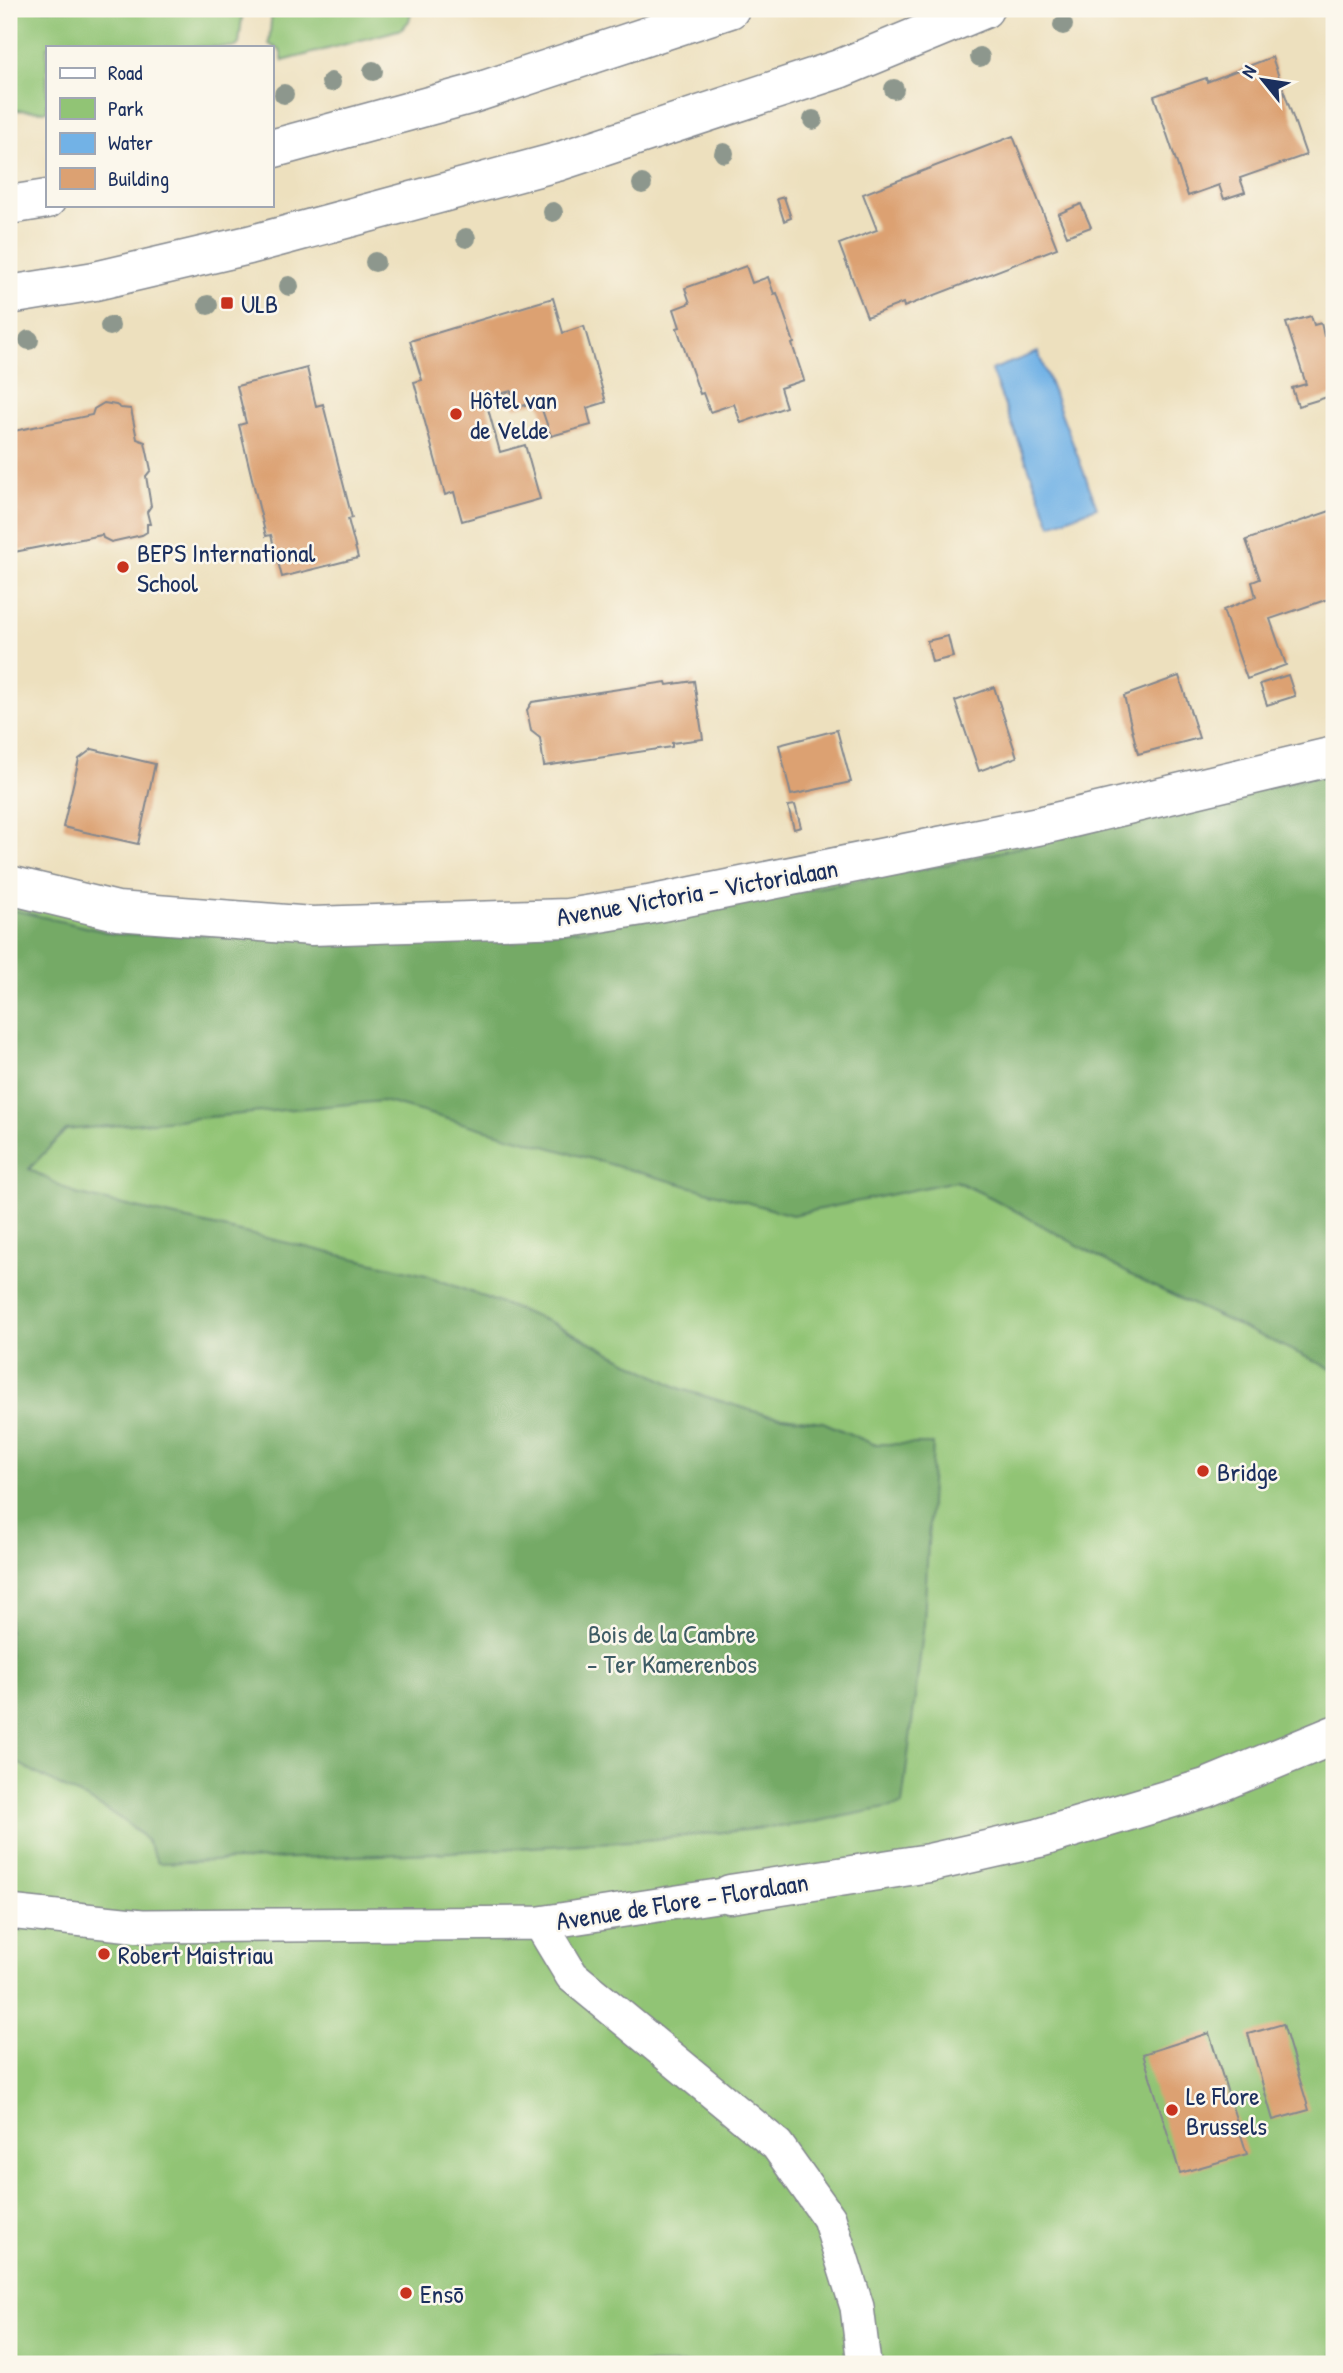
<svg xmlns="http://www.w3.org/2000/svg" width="1343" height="2373" font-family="'Patrick Hand',sans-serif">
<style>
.green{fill:#91c475;stroke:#567a6a;stroke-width:2}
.forest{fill:#74aa66;stroke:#486c62;stroke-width:2}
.water{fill:#72b2e6;stroke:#4670a2;stroke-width:2}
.building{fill:#dca172}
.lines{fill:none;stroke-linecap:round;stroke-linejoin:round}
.pedestrian-casing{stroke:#84888e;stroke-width:36}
.minor-casing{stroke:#84888e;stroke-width:41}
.primary-casing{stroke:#84888e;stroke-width:41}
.pedestrian{stroke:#fff;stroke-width:33}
.minor{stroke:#fff;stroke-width:38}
.primary{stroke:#fff;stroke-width:38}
.tree{fill:#8d978d}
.poi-dot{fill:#c8321e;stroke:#fbf7ec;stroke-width:2.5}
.labels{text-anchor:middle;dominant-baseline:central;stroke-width:5;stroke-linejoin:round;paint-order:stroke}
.poi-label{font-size:26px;fill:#1b2f5e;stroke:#fbf7ec;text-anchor:start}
.street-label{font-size:26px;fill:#1b2f5e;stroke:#fbf7ec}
.park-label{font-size:26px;fill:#3e5c65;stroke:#fbf7ec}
</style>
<rect width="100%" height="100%" fill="#fbf7ec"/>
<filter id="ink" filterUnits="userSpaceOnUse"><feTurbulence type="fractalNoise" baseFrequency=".0143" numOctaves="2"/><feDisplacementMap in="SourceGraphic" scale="14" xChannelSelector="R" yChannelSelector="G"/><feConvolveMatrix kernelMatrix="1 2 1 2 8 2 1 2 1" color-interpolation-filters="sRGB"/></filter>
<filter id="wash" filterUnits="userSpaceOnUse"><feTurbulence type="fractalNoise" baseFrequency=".00686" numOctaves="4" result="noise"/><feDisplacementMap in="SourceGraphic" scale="28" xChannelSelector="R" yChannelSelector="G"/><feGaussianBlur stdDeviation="1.57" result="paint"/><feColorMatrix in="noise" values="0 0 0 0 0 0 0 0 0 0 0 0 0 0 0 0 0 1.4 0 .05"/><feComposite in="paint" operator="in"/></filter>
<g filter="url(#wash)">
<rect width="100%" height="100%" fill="#ede0be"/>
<path class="green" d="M 9,9 L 243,9 L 239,44 L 236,47 L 47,47 L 47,111 L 9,110 Z
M 272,9 L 412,9 L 409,21 L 402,29 L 283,61 L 280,50 L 269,44 Z
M 1334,758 L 1334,2364 L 9,2364 L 9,901 L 582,923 Z"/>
<path class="forest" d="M 1334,772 L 1334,1370 L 1144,1282 L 994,1199 L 956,1181 L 792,1215 L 383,1101 L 66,1130 L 29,1169 L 76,1194 L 426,1275 L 555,1324 L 681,1389 L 767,1415 L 823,1422 L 873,1444 L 933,1444 L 924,1624 L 902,1805 L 804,1824 L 646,1840 L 436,1853 L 158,1863 C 153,1854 149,1841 141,1835 C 103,1800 51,1786 9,1757 L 9,909 L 115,934 L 326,936 L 580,930 L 940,866 Z"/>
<path class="water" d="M 1038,352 L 1097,507 L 1051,525 L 991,370 Z"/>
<g id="blocks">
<path class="building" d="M 1272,57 L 1306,155 L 1240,178 L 1245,192 L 1224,199 L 1219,185 L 1188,196 L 1154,96 L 1206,78 L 1207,82 Z
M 1013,136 L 1057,248 L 904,307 L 903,303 L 867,317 L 839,244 L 877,230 L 863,194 Z
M 784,197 L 791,218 L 784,221 L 777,199 Z
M 1081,204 L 1091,227 L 1067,236 L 1058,214 Z
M 746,266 L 752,283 L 768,277 L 774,294 L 777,293 L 794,343 L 792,344 L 804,380 L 780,388 L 786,407 L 741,423 L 734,404 L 710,412 L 703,393 L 700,394 L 677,328 L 680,327 L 674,309 L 690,303 L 685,288 Z
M 553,298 L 563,333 L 584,326 L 606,402 L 587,408 L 591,425 L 551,436 L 539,401 L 515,408 L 511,391 L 485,398 L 500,452 L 525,445 L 540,499 L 462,521 L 454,492 L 445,495 L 414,382 L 422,380 L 410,341 Z
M 1311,316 L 1314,325 L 1321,323 L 1324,336 L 1332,333 L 1334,340 L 1334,395 L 1298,406 L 1292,388 L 1306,384 L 1286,323 Z
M 307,368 L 316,406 L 323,404 L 352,518 L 348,519 L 358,558 L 282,577 L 271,535 L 266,536 L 239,425 L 246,423 L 237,386 Z
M 104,403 L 116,405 L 121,408 L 131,409 L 137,439 L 145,442 L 151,470 L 146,476 L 151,506 L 147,512 L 150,524 L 147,524 L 147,532 L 142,535 L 111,542 L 103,538 L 102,535 L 9,553 L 9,432 L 92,415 L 94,409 Z
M 1330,511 L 1334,520 L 1334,597 L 1270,619 L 1286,665 L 1247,679 L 1223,610 L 1256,597 L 1252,582 L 1260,579 L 1246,540 Z
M 948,636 L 953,657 L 932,662 L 927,641 Z
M 1288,675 L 1295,696 L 1267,705 L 1260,684 Z
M 1179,676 L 1199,738 L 1138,754 L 1124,696 Z
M 694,681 L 703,739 L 672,743 L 672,747 L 544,766 L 540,738 L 531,731 L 527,710 L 532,702 L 666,682 L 667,685 Z
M 994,687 L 1017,757 L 979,771 L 955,701 Z
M 837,730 L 851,782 L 791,795 L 779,745 Z
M 92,749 L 155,764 L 138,844 L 63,827 L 79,759 Z
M 795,805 L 801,827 L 794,829 L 788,806 Z
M 1283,2024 L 1309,2110 L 1273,2120 L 1248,2034 Z
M 1209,2033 L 1247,2154 L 1180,2173 L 1143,2054 Z"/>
</g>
</g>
<g filter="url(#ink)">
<use href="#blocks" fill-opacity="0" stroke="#84888e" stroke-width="2"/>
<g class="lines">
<defs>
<path id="pedestrian" d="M 9,1912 L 142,1926 L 540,1923 L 730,1894
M 540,1923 L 572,1976 L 777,2145 L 829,2218 L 857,2307 L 864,2364"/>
<path id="minor" d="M 9,885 L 117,911 L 312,926 L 568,918 L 648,905 L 1043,825 L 1334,756
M 730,1894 L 929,1863 L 1039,1838 L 1206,1788 L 1334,1735"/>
<path id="primary" d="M 271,149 L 469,95 L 730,9
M 9,205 L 47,199
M 9,295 L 95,281 L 249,245 L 557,162 L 839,69 L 984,9"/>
</defs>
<use href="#pedestrian" class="pedestrian-casing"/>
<use href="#minor" class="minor-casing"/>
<use href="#primary" class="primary-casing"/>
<use href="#pedestrian" class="pedestrian"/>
<use href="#minor" class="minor"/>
<use href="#primary" class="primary"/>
</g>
<g class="tree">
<circle cx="1063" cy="25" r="10"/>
<circle cx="980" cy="57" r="10"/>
<circle cx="373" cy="71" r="10"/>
<circle cx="331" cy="82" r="10"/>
<circle cx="894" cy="89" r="10"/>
<circle cx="284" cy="94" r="10"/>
<circle cx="813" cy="120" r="10"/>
<circle cx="724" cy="153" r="10"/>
<circle cx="642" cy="184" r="10"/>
<circle cx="553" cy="212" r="10"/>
<circle cx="466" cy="238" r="10"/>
<circle cx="375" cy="262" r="10"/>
<circle cx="289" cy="286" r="10"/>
<circle cx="208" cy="305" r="10"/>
<circle cx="110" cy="326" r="10"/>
<circle cx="29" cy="340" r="10"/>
</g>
</g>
<g class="poi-dot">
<rect x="220" y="296" width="14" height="14" rx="3.5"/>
<circle cx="456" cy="414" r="7"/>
<circle cx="123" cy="567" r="7"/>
<circle cx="1203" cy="1471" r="7"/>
<circle cx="104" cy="1954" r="7"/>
<circle cx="1172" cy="2110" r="7"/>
<circle cx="406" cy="2293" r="7"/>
</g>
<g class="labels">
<g class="poi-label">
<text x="241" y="303">ULB</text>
<text x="470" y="399">Hôtel van<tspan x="470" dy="30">de Velde</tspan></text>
<text x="137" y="552">BEPS International<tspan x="137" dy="30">School</tspan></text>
<text x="1217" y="1471">Bridge</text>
<text x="118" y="1954">Robert Maistriau</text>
<text x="1186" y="2095">Le Flore<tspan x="1186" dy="30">Brussels</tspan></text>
<text x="420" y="2293">Ensō</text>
</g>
<g class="street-label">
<text transform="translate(697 892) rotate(-10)">Avenue Victoria - Victorialaan</text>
<text transform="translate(682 1901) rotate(-9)">Avenue de Flore - Floralaan</text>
</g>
<g class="park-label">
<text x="672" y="1633">Bois de la Cambre<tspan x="672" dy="30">- Ter Kamerenbos</tspan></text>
</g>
</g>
<rect width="1343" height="2373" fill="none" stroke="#fbf7ec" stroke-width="35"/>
<rect x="46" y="46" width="228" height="161" fill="#fbf7ec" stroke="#a1a7b3" stroke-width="2"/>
<rect x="60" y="68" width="35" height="10" fill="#ffffff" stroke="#a1a7b3" stroke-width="2"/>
<text x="108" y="80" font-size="21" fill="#1b2f5e">Road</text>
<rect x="60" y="98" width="35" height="21" fill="#91c475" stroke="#a1a7b3" stroke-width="2"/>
<text x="108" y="116" font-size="21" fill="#1b2f5e">Park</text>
<rect x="60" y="133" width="35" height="21" fill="#72b2e6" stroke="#a1a7b3" stroke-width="2"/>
<text x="108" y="150" font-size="21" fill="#1b2f5e">Water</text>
<rect x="60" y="168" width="35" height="21" fill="#dca172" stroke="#a1a7b3" stroke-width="2"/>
<text x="108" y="186" font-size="21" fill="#1b2f5e">Building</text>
<g transform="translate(1263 80) rotate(300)" stroke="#fbf7ec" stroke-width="5" paint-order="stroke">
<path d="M0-5L12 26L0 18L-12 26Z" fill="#1b2f5e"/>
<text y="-10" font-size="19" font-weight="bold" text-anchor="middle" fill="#1b2f5e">N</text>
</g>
</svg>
